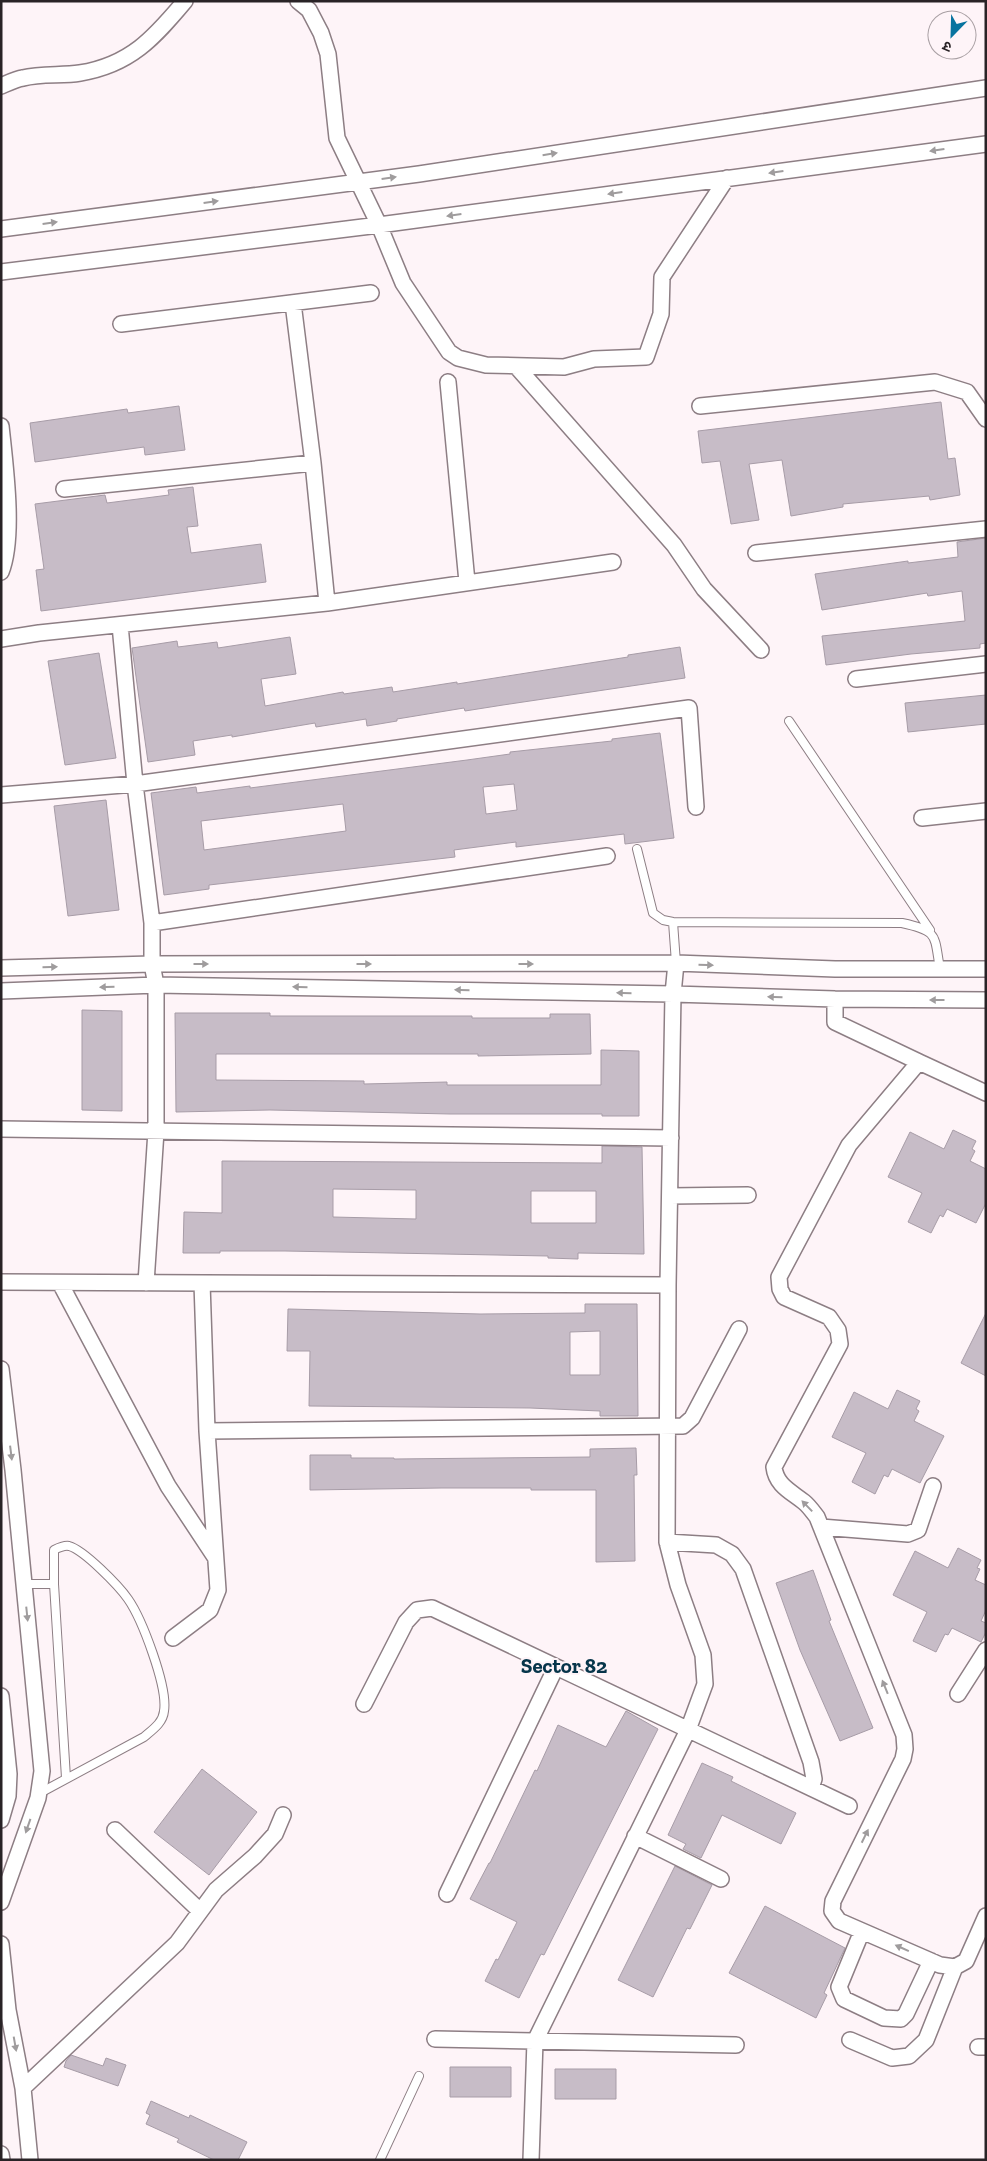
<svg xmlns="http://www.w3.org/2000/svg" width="987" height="2161" font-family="'Zilla Slab','Noto Sans Devanagari',serif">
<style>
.building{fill:#c7bcc7;stroke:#a79ca7;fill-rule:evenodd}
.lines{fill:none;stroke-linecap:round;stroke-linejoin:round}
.service-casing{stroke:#8d7e84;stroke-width:10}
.minor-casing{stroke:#8d7e84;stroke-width:18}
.service{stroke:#fff;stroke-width:8}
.minor{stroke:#fff;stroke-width:15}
.oneway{fill:#9f9c9d}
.labels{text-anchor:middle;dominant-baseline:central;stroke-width:4;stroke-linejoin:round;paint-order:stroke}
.district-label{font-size:21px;font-weight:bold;fill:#06354a;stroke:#fef4f8}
</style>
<rect width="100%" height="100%" fill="#fef4f8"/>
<path class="building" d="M 941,402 L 948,459 L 955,458 L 960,495 L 930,500 L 929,496 L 843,504 L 843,507 L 791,516 L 782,460 L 749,464 L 759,520 L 731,524 L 720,461 L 702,463 L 698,431 Z
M 179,406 L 185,450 L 145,455 L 144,447 L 35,462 L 30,423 L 127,409 L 128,413 Z
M 193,487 L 198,526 L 187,527 L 191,553 L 261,544 L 266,582 L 41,611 L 36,570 L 44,569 L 35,504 L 105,495 L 107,503 L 169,495 L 168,490 Z
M 986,538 L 986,643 L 980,644 L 980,648 L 911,654 L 826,665 L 822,636 L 965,621 L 962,591 L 928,596 L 927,593 L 822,610 L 815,574 L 908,561 L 908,563 L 958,557 L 957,542 Z
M 290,637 L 296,674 L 261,679 L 265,706 L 343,692 L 344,694 L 392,687 L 393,692 L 457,682 L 457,684 L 628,657 L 628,655 L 680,647 L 685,678 L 503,705 L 465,711 L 464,708 L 397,719 L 397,721 L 367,726 L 366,719 L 316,727 L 315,723 L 232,737 L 232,735 L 193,741 L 195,755 L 148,762 L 132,648 L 177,641 L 178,647 L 217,642 L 218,648 Z
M 99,653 L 116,758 L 65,765 L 48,661 Z
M 986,695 L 986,724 L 908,732 L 905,703 Z
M 660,733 L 674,838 L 625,844 L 624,834 L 516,847 L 516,842 L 454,850 L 455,857 L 209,885 L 209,889 L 164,895 L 151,793 L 196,787 L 197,793 L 250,786 L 250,788 L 467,760 L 510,754 L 510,752 L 612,741 L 612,739 ZM 514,784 L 517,810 L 486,814 L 483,787 ZM 343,804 L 346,831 L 204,850 L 201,821 Z
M 106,800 L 119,910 L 68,916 L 54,806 Z
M 82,1010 L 122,1011 L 122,1111 L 82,1110 Z
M 175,1013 L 270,1013 L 270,1016 L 472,1016 L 472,1018 L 550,1018 L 550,1014 L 590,1014 L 591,1054 L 478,1056 L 478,1054 L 216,1054 L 216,1080 L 364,1081 L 364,1084 L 447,1082 L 447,1085 L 601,1085 L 601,1050 L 639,1051 L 639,1116 L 602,1116 L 602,1114 L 450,1114 L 270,1110 L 176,1112 Z
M 953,1130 L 976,1141 L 972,1149 L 975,1151 L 970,1161 L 986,1169 L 986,1203 L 976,1223 L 947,1209 L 943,1217 L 940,1215 L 931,1233 L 908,1222 L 922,1193 L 888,1177 L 910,1132 L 944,1149 Z
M 602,1146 L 642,1147 L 644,1254 L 578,1253 L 578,1259 L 548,1258 L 548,1256 L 285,1251 L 220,1251 L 220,1253 L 183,1253 L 184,1212 L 222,1213 L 222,1161 L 602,1163 ZM 333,1189 L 416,1190 L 416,1219 L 333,1217 ZM 531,1191 L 596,1191 L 596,1223 L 531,1223 Z
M 585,1304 L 637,1304 L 638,1416 L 600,1416 L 600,1411 L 530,1408 L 309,1406 L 310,1351 L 287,1351 L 288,1309 L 480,1314 L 585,1313 ZM 600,1331 L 600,1375 L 570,1375 L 570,1332 Z
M 986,1313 L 986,1376 L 961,1363 Z
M 897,1390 L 920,1401 L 916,1409 L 919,1411 L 914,1421 L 944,1436 L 920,1483 L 892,1469 L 888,1477 L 884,1475 L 875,1494 L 852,1482 L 866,1453 L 832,1437 L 854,1392 L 888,1409 Z
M 636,1448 L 637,1475 L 634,1475 L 635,1561 L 596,1562 L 596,1490 L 531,1490 L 531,1488 L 441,1488 L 310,1490 L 310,1455 L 351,1455 L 351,1458 L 394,1458 L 394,1459 L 590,1457 L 590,1449 Z
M 958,1548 L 981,1560 L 977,1568 L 980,1569 L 975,1580 L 986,1585 L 986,1610 L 981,1621 L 986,1623 L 986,1632 L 981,1642 L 952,1628 L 948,1635 L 945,1634 L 936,1652 L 913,1641 L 927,1612 L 893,1595 L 915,1551 L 948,1568 Z
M 813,1570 L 831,1620 L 829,1621 L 873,1728 L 840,1741 L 800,1650 L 776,1583 Z
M 626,1711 L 658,1729 L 544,1955 L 541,1954 L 519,1998 L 485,1981 L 496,1959 L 498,1960 L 517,1922 L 470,1899 L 489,1863 L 490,1863 L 535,1770 L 537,1771 L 558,1725 L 606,1747 Z
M 702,1763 L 733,1777 L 731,1781 L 796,1813 L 781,1844 L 722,1815 L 701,1858 L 683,1849 L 686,1844 L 668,1835 Z
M 202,1769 L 257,1812 L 209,1875 L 154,1832 Z
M 675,1866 L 712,1885 L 690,1929 L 687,1928 L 653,1997 L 618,1980 Z
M 765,1906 L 845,1948 L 824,1993 L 827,1995 L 816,2018 L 729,1973 Z
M 71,2055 L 103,2066 L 106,2058 L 126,2065 L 118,2086 L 64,2067 L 66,2061 Z
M 450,2067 L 511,2067 L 511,2097 L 450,2097 Z
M 555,2069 L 616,2069 L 616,2099 L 555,2099 Z
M 151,2101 L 189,2118 L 190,2115 L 247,2142 L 238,2160 L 214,2160 L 177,2142 L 179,2139 L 146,2124 L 150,2115 L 146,2113 Z"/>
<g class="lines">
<defs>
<path id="service" d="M 789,721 L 930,930
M 637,849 L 653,913 L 663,920 L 673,922 L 902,923 C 939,931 934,935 940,969
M 673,922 L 676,963
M 24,1584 L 54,1584 L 54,1550 C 58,1548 64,1545 69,1546 C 84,1550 119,1586 128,1599 C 142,1619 168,1687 164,1711 C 163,1723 152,1730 144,1737 L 40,1793
M 54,1584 L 66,1778
M 380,2160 L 419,2076"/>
<path id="minor" d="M 298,1 L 309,10 L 321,33 L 328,54 L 337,138 L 379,225 L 403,283 L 449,352 L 458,358 L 486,365 L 564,367 L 594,359 L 646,357 L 661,314 L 662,277 L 727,178
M 1,86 C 8,83 16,79 23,78 C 41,73 62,76 80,73 C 130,65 154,38 185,1
M 1,229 L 419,174 L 986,88
M 1,272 L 379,225 L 986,144
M 293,303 L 313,463 L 327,603
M 121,324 L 371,293
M 516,366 L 674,545 L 704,589 L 761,650
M 448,382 L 467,582
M 700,406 L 935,382 L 967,392 L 986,419
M 1,426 C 5,464 15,537 1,572
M 64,489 L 313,463
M 756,553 L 986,529
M 120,625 L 135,784 L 152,923 L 152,964 L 156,985 L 156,1131 L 146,1283
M 1,639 L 39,633 L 327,603 L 613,562
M 856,679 L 986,664
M 1,795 L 135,784 L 689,708 L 696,807
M 922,818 L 986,811
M 152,923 L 607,856
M 1,968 L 152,964 L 676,963 L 835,969 L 986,969
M 1,991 L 156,985 L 673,994 L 835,999 L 986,1000
M 835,999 L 835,1022 L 919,1062
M 986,1093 L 919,1062 L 849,1145 L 779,1277 L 780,1289 L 784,1297 L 829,1317 L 838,1330 L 840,1344 L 774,1467 C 776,1485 790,1491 804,1502 C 809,1506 813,1512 817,1517 L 904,1735 L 905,1749 L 903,1759 L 833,1901 L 832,1911 L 839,1921 L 940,1965 L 955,1967 L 966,1961 L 986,1916
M 1,1129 L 671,1138
M 670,1196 L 748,1195
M 1,1282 L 668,1285
M 60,1283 L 168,1486 L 215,1557
M 1,1369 L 13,1470 L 42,1771 L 38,1798 L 1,1902
M 207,1431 L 683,1426 L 692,1418 L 739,1329
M 821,1527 L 908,1534 L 918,1530 L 933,1486
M 667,1542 L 716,1545 L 732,1554 L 743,1569 L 811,1762 L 814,1779 L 811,1788
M 173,1638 L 210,1610 L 218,1590 L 207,1431 L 202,1283
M 958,1694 L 986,1650
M 1,1696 L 9,1774 L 8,1796 L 1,1820
M 364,1704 L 406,1622 L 417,1610 L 432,1608 L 849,1806
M 115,1830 L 200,1911
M 635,1836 L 721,1879
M 447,1894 L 556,1667
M 862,1931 L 839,1987 L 844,1999 L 884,2018 L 901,2019 L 906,2014 L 931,1961
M 1,1944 L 8,2010 L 23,2088 L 30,2160
M 435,2039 L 736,2045
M 850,2040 L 892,2058 L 909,2056 L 926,2040 L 955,1967
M 978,2047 L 986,2047
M 23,2088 L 177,1943 L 216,1890 L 255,1856 L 275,1834 L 283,1815
M 1,2154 L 2,2160
M 531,2160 L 535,2041 L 688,1730 L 705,1684 L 703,1655 L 678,1585 L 667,1542 L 668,1285 L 673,994 L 676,963"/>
</defs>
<use href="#service" class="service-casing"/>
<use href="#minor" class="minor-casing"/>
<use href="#service" class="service"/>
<use href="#minor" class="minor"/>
</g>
<defs><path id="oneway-solid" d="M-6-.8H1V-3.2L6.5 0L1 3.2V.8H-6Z" transform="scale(1.25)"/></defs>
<g class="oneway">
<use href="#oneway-solid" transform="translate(937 150) rotate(172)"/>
<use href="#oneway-solid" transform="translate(550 154) rotate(-9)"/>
<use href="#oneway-solid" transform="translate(776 172) rotate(172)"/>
<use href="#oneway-solid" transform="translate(389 178) rotate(-8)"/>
<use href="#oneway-solid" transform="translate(615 193) rotate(172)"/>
<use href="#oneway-solid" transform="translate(211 202) rotate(-8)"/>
<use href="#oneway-solid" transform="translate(454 215) rotate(172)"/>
<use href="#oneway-solid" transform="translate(50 223) rotate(-8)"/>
<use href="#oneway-solid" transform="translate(201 964)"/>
<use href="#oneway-solid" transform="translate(364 964)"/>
<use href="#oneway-solid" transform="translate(526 964)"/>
<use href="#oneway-solid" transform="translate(706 965) rotate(2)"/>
<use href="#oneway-solid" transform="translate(50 967) rotate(-1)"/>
<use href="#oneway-solid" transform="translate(107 987) rotate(178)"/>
<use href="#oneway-solid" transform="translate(300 987) rotate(-179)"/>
<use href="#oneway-solid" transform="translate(462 990) rotate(-179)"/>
<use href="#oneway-solid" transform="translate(624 993) rotate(-179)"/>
<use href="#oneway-solid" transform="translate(775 997) rotate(-178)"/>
<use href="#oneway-solid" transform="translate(937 1000) rotate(-180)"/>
<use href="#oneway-solid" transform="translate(11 1453) rotate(83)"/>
<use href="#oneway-solid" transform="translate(807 1506) rotate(-134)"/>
<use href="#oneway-solid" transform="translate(27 1614) rotate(84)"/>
<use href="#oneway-solid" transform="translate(885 1687) rotate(-112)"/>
<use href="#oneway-solid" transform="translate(28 1826) rotate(109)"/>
<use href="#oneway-solid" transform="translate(865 1836) rotate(-64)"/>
<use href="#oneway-solid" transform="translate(902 1948) rotate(-156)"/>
<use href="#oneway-solid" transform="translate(15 2044) rotate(80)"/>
</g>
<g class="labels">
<g class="district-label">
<text x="564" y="1665">Sector 82</text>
</g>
</g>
<rect width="987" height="2161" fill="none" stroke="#292326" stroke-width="5"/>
<g transform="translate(952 35) rotate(203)"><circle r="24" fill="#fef4f8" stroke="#a9a0a4"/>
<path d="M0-4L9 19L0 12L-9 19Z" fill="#08739f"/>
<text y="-8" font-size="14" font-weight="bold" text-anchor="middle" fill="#292326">उ</text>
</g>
</svg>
